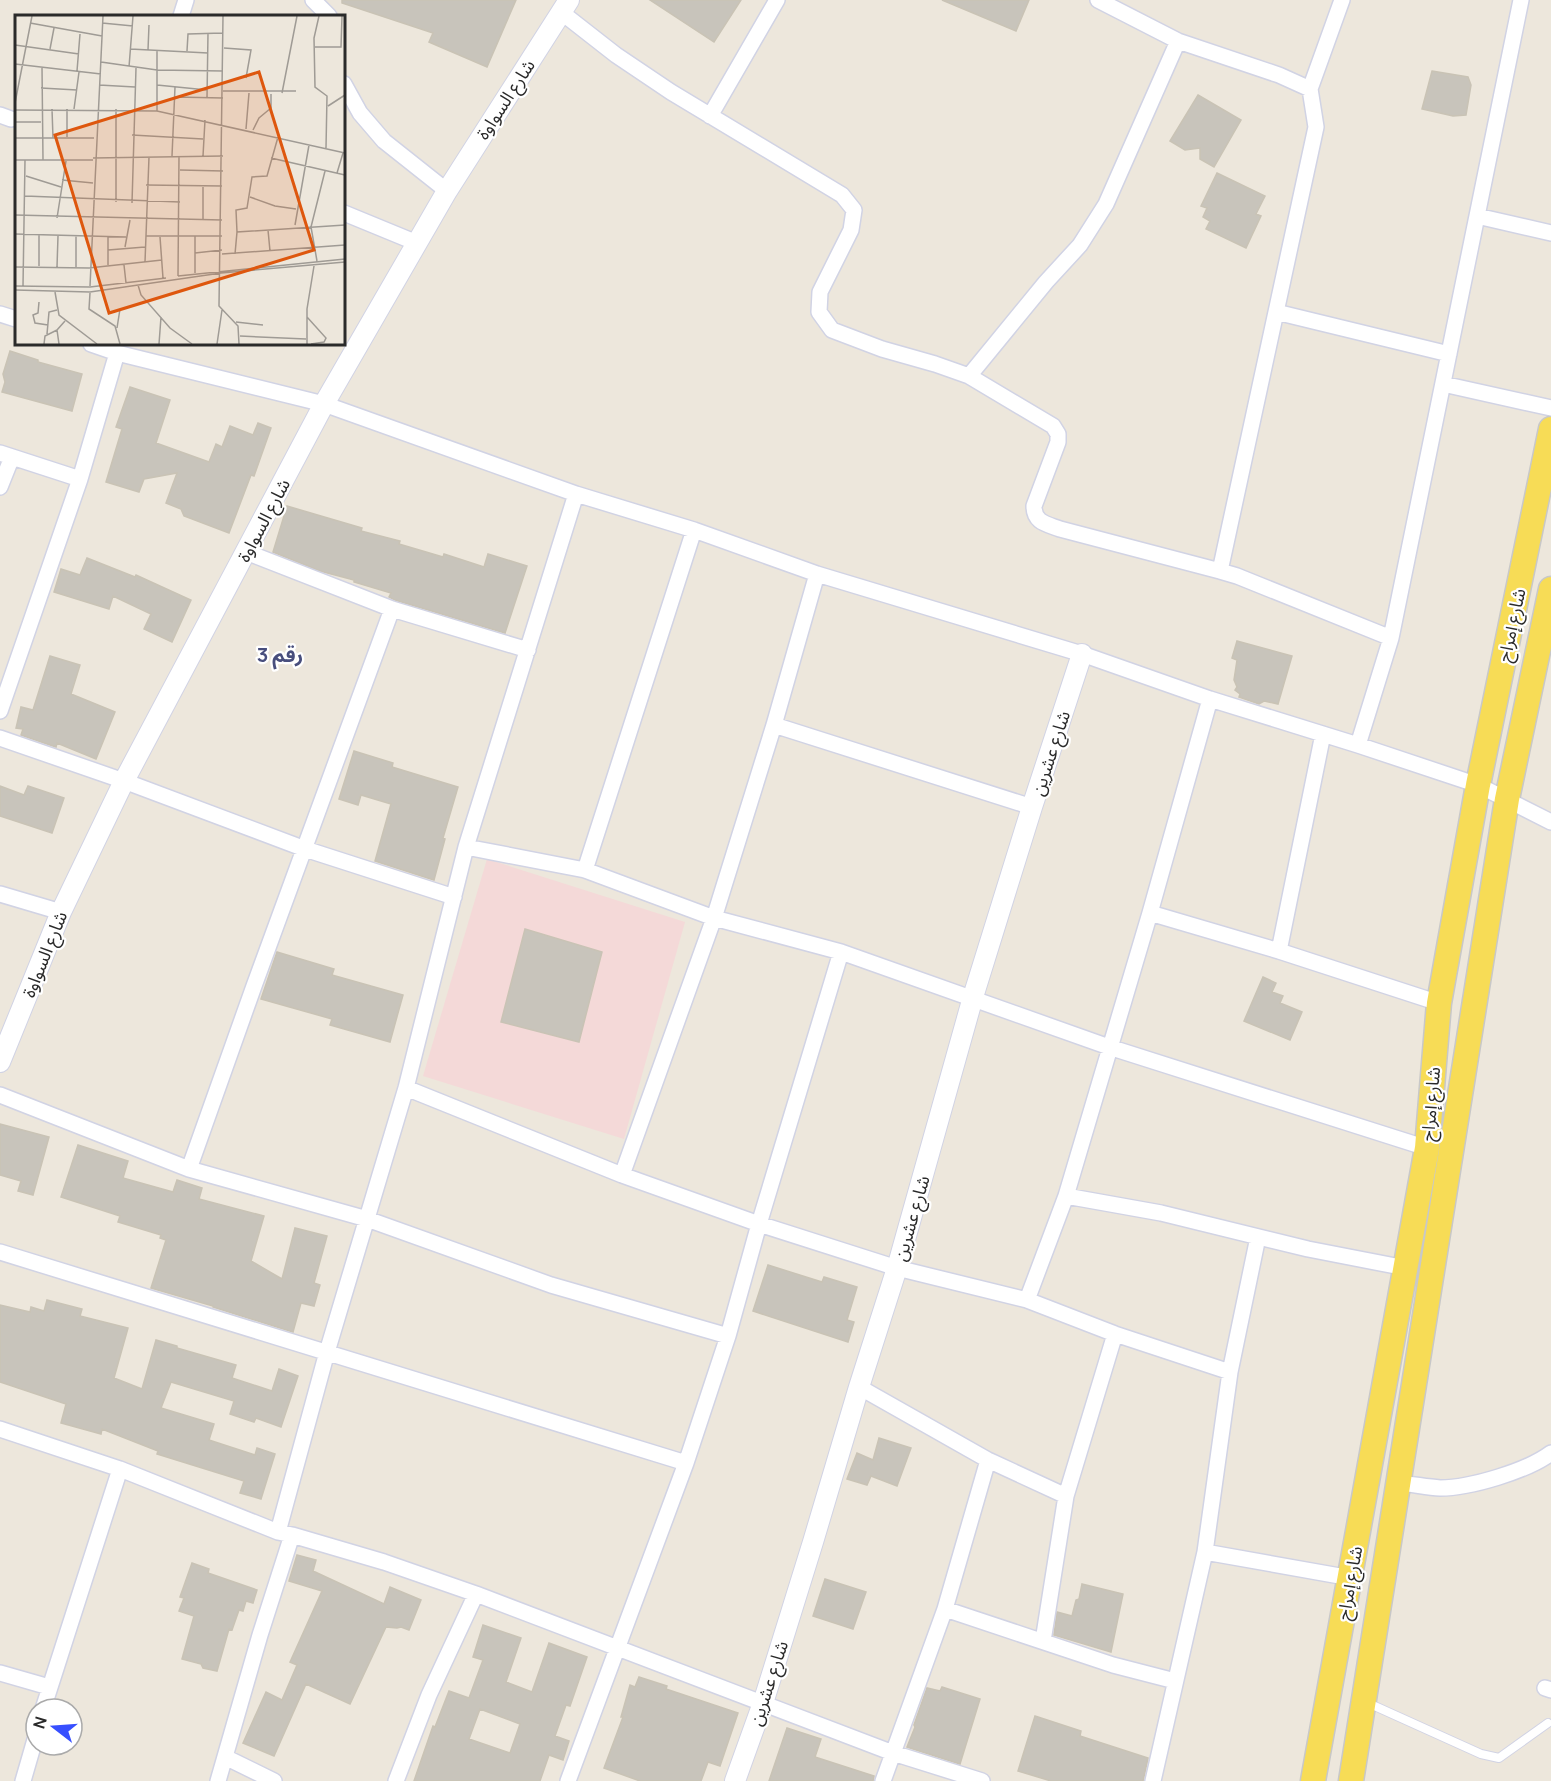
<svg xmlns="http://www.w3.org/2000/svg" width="1551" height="1781" font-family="Manrope,'Noto Sans Arabic',sans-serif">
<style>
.medical{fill:#f4d9d8}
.building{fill:#c8c4bb;stroke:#c9c3b5;stroke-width:1.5;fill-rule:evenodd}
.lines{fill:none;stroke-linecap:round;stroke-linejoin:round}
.service-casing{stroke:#d1d3e4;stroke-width:10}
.minor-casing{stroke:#d1d3e4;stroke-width:18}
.tertiary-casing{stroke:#d1d3e4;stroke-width:22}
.primary-casing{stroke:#c8c8c8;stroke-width:27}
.service{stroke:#fff;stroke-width:8}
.minor{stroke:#fff;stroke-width:15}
.tertiary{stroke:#fff;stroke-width:20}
.primary{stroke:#f7dc56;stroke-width:24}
.labels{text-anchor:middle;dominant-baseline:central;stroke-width:4.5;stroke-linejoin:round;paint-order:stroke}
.street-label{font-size:18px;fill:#2a2a2a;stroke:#fff}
.neighbourhood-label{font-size:20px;font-weight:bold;fill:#484e7d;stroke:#fff}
.inset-road{fill:none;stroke:#9f9b95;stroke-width:1.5}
.view{fill:#de570e;fill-opacity:0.15;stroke:#de570e;stroke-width:3}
.inset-edge{fill:none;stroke:#2a2a2a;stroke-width:3}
</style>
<rect width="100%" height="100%" fill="#ede7dc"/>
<path class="medical" d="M 487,859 L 685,922 L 624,1139 L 423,1076 Z"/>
<path class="building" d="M 342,0 L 516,0 L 487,67 L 429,42 L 433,33 L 342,3 Z
M 650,0 L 741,0 L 714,42 Z
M 942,0 L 1029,0 L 1016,31 Z
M 1432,71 L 1468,77 L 1471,85 L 1466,115 L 1453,116 L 1422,109 Z
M 1198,95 L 1241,120 L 1214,167 L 1200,159 L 1200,148 L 1185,150 L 1170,141 Z
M 1217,173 L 1265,196 L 1256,214 L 1261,216 L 1246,248 L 1206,229 L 1210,221 L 1203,217 L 1207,208 L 1201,206 Z
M 10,351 L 38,360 L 38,362 L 82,374 L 72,411 L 2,392 L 5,382 L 3,374 Z
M 130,387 L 170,400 L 156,443 L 209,462 L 216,444 L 222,447 L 230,426 L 253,435 L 258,423 L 271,428 L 254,476 L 251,475 L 229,533 L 184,516 L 181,509 L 166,503 L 177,473 L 144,479 L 139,492 L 106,482 L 122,429 L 116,427 Z
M 287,506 L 362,528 L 361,531 L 400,541 L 399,544 L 443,557 L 444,554 L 484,567 L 488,554 L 527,566 L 505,633 L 395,600 L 389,597 L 391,593 L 354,582 L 354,580 L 320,571 L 273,552 Z
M 87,558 L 135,577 L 136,575 L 191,600 L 172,642 L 144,629 L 151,614 L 113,596 L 109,609 L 54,592 L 61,569 L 80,575 Z
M 1237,641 L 1292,656 L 1278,704 L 1264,701 L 1259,704 L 1239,697 L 1240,694 L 1235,690 L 1237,687 L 1234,680 L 1237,660 L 1232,658 Z
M 50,656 L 80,665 L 71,694 L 115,712 L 96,759 L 57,743 L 56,747 L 21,735 L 23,729 L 16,728 L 21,707 L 33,710 Z
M 354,751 L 393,763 L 392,767 L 458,787 L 443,838 L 445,839 L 434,880 L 375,861 L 391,804 L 361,795 L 358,805 L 339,799 Z
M 0,786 L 24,795 L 28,786 L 64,798 L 52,833 L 0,816 Z
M 525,929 L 602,952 L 579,1042 L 501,1022 Z
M 277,952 L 334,969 L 332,975 L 403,995 L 390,1042 L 330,1025 L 332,1019 L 261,999 Z
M 1263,977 L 1276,983 L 1272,992 L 1283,996 L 1280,1003 L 1302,1012 L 1290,1040 L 1244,1021 Z
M 0,1124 L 49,1137 L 33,1195 L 18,1191 L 21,1181 L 0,1175 Z
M 78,1145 L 128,1161 L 123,1178 L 173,1192 L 177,1180 L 202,1188 L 199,1199 L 264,1216 L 251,1261 L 282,1279 L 295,1228 L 327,1236 L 314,1283 L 320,1285 L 314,1306 L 301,1303 L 293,1332 L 213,1307 L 213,1306 L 151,1288 L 166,1240 L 160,1238 L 161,1235 L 118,1222 L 120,1216 L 61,1197 Z
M 768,1265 L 822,1282 L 824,1277 L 857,1287 L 847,1320 L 854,1322 L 848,1342 L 753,1311 Z
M 47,1300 L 82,1309 L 80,1316 L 128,1328 L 114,1378 L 142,1389 L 156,1340 L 177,1346 L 177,1348 L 236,1365 L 232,1378 L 272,1391 L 279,1369 L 298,1376 L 281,1427 L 256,1418 L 254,1422 L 230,1414 L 234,1401 L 171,1382 L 161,1408 L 214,1424 L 209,1440 L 255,1455 L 257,1448 L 275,1454 L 261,1499 L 240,1493 L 244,1481 L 157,1454 L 158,1451 L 102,1429 L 101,1434 L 61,1423 L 66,1404 L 0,1382 L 0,1305 L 30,1312 L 31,1307 L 44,1311 Z
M 879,1438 L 911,1448 L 897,1486 L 871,1476 L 867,1485 L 847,1479 L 857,1453 L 873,1460 Z
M 297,1555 L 316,1560 L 313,1571 L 384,1604 L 390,1587 L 421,1600 L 409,1630 L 401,1627 L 397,1628 L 386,1627 L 350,1704 L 306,1684 L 274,1756 L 243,1743 L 266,1692 L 282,1700 L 297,1665 L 290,1662 L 322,1591 L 289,1581 Z
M 192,1563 L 209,1569 L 208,1573 L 257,1590 L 253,1603 L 246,1601 L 243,1611 L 239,1610 L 232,1630 L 229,1629 L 217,1671 L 203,1668 L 201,1664 L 182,1659 L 194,1616 L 179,1611 L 184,1598 L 180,1597 Z
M 825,1579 L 866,1592 L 853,1629 L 813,1616 Z
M 1082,1584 L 1123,1594 L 1111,1652 L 1054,1635 L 1057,1612 L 1072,1616 L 1076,1600 L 1079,1599 Z
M 483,1625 L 521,1638 L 506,1682 L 532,1692 L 549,1643 L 587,1657 L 570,1706 L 566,1705 L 555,1736 L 569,1741 L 563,1760 L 549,1755 L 540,1781 L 414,1781 L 433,1726 L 435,1727 L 449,1691 L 469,1698 L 483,1660 L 473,1657 ZM 480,1709 L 520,1724 L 510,1753 L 469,1739 Z
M 639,1677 L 667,1686 L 666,1689 L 738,1713 L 720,1766 L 708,1762 L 701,1781 L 640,1781 L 604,1768 L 623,1717 L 621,1717 L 630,1685 L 635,1687 Z
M 942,1687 L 980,1699 L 960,1764 L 907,1747 L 915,1727 L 914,1725 L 927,1688 L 940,1691 Z
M 1035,1716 L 1081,1731 L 1080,1736 L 1148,1758 L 1143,1781 L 1051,1781 L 1018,1771 Z
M 787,1728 L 821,1739 L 815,1757 L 874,1776 L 873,1781 L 769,1781 Z"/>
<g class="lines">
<defs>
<path id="service" d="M 1368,1703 L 1481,1754 L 1499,1758 L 1548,1723"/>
<path id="minor" d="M 313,0 L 329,16
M 1098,0 L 1178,41 L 1279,75 L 1310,89
M 1342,0 L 1310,89 L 1316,127 L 1220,571 L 1237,576 L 1391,638
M 561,12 L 616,55 L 671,92 L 842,195 L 854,210 L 851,230 L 820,292 L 819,312 L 832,330 L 882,349 L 935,364 L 969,376 L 1053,426 L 1058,434 L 1058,442 L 1034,506 C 1034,523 1047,524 1060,529 L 1220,571
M 181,16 L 186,0
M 344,84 L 360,113 L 384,141 L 447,191
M 0,115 L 11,119
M 710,116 L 777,0
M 344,213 L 417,243
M 1477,216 L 1551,233
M 1276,312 L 1449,354
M 0,314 L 16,319
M 91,344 L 117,353 L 324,404 L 576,494 L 694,530 L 817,574 L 1082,654 L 1210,699 L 1358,745 L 1478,785 L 1551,822
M 969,376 L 1046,282 L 1080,245 L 1106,204 L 1178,41
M 1443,384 L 1551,408
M 0,453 L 80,479
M 0,487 L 12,457
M 246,552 L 392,609 L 528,650
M 0,711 L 80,479 L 117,353
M 774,725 L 1032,807
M 0,738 L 124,781 L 305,849 L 454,897
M 1358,745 L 1391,638 L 1521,0
M 466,847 L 585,870 L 714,918 L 841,952 L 1109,1047 L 1427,1148
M 585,870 L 694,530
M 0,894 L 61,912
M 1150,913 L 1279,951 L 1439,1003
M 1279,951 L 1323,734
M 406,1088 L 622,1175 L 759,1224 L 897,1268 L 1027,1300 L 1115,1334 L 1230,1372
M 0,1095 L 189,1169 L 367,1219 L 551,1285 L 728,1336
M 189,1169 L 254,986 L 392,609
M 622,1175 L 714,918 L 774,725 L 817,574
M 1066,1196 L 1161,1213 L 1308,1249 L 1406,1268
M 0,1252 L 686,1463
M 1027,1300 L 1066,1196 L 1150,913 L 1210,699
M 859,1387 L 988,1460 L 1066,1496
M 0,1429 L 120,1469 L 278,1532 L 292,1535 L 384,1562 L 476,1594 L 893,1753 L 982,1781
M 1398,1483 C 1412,1484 1426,1487 1440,1488 C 1470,1488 1527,1471 1551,1453
M 278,1532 L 327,1352 L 406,1088 L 466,847 L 576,494
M 1205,1552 L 1351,1578
M 945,1609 L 1113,1665 L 1175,1681
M 1043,1641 L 1066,1496 L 1115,1334
M 0,1673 L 49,1687
M 1545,1688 L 1551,1690
M 43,1709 L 120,1469
M 225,1757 L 274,1781
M 23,1781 L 36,1736
M 218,1781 L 260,1635 L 292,1535
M 396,1781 L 429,1695 L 476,1594
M 568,1781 L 686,1463 L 728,1336 L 759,1224 L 841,952
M 883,1781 L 945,1609 L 988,1460
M 1153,1781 L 1205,1552 L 1230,1372 L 1258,1237"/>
<path id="tertiary" d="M 0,1062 L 61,912 L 124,781 L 324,404 L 447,191 L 569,0
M 735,1781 L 763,1703 L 813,1542 L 859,1387 L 897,1268 L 973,997 L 1032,807 L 1082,654"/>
<path id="primary" d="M 1313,1781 L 1427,1148 L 1439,1003 L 1478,785 L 1551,429
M 1351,1781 L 1507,799 L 1551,589"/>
</defs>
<use href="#service" class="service-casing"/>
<use href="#minor" class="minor-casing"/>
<use href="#tertiary" class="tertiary-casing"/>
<use href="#primary" class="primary-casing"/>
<use href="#service" class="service"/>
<use href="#minor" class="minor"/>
<use href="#tertiary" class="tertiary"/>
<use href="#primary" class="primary"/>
</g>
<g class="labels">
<g class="street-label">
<text transform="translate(505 99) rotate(-57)">شارع السواوة</text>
<text transform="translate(263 520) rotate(-62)">شارع السواوة</text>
<text transform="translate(1511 625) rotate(-78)">شارع إمراح</text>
<text transform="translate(1050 753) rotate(-72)">شارع عشرين</text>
<text transform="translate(44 954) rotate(-68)">شارع السواوة</text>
<text transform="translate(1430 1104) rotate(-85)">شارع إمراح</text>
<text transform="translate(911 1218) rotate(-74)">شارع عشرين</text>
<text transform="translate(1349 1583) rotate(-80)">شارع إمراح</text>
<text transform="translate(768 1683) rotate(-72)">شارع عشرين</text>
</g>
<g class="neighbourhood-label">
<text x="280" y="654">رقم 3</text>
</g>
</g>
<g transform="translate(15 15)">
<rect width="330" height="330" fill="#ede7dc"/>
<path class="inset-road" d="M 208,1 L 204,291 L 223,311 L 224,329M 304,1 L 299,23 L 300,72 L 312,81 L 311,133M 15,8 L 87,21M 87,8 L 118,11M 0,30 L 64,39M 300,32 L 326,32 L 327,1M 209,33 L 236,35 L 231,63M 35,34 L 39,13M 115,34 L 193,38M 133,35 L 134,10M 172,36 L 173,19 L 208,18M 86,47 L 142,55 L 208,56M 0,49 L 86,59M 27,52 L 28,145M 114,52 L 118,1M 62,56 L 65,19M 84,70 L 120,72M 142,70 L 192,75M 26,73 L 62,75M 208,76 L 281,76M 267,78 L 282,1M 160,82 L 208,83M 192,83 L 193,18M 0,88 L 17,1M 313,91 L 330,80M 37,94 L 38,123M 52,94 L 52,122M 59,94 L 64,57M 0,95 L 142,96 L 330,138M 142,96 L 142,36M 0,107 L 26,107M 231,114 L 234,78M 238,115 L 244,103 L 256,93 L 256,79M 117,120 L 188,124M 0,123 L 79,123M 157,141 L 160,72M 188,141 L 190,105M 78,143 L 208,141M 256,143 L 330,160M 0,145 L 78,145M 165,155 L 208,156M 322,158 L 328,138M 11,161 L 46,172M 47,165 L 78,168M 131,170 L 207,171M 10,181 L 165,187M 235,182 L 260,191 L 281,194M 101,187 L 101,94M 117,188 L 121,53M 0,200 L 207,205M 42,203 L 51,146M 188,204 L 188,172M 280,210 L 294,130M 253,215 L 255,236M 222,217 L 221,195 L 232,193 L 237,162 L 252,161 L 263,122M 0,219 L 111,222M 61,221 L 61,252M 131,221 L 207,221M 145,222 L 148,263M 110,232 L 115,205M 93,235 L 130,232M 180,238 L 207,235M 207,239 L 330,230M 220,239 L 222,217 L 330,210M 302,246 L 296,212 L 310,156M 130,247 L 134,142M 93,250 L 93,222M 109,250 L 111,268M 24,251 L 24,220M 0,252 L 74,253 L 147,245M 42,252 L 43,221M 180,258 L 180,221M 163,261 L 164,141M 163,261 L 330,244M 123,270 L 126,280 L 155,313 L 177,329M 0,271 L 75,272 L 151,263M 8,271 L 10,145M 75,271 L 88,1M 0,275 L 75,277 L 206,258 L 330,247M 40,277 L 44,300 L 82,329M 75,278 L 74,294 L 100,311 L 105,329M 24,287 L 23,298 L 18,300 L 20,308 L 33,310M 292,302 L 311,323 L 309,327 L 296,329M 221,307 L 248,310M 102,313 L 105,294M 32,319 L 34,297 L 42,295M 225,321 L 291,324M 29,329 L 30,321 L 42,315M 44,329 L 42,315 L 50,306M 144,329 L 146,302M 202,329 L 207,295M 292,329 L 292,294 L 299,251"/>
<path class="view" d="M 244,57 L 299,235 L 94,298 L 40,120 Z"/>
<rect width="330" height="330" class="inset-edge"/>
</g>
<g transform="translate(54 1727) rotate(287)"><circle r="28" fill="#ffffff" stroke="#aaaaaa" stroke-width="1.5"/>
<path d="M0-4.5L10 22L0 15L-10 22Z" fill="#374fff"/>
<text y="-9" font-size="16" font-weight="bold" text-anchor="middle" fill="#2a2a2a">N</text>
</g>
</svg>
